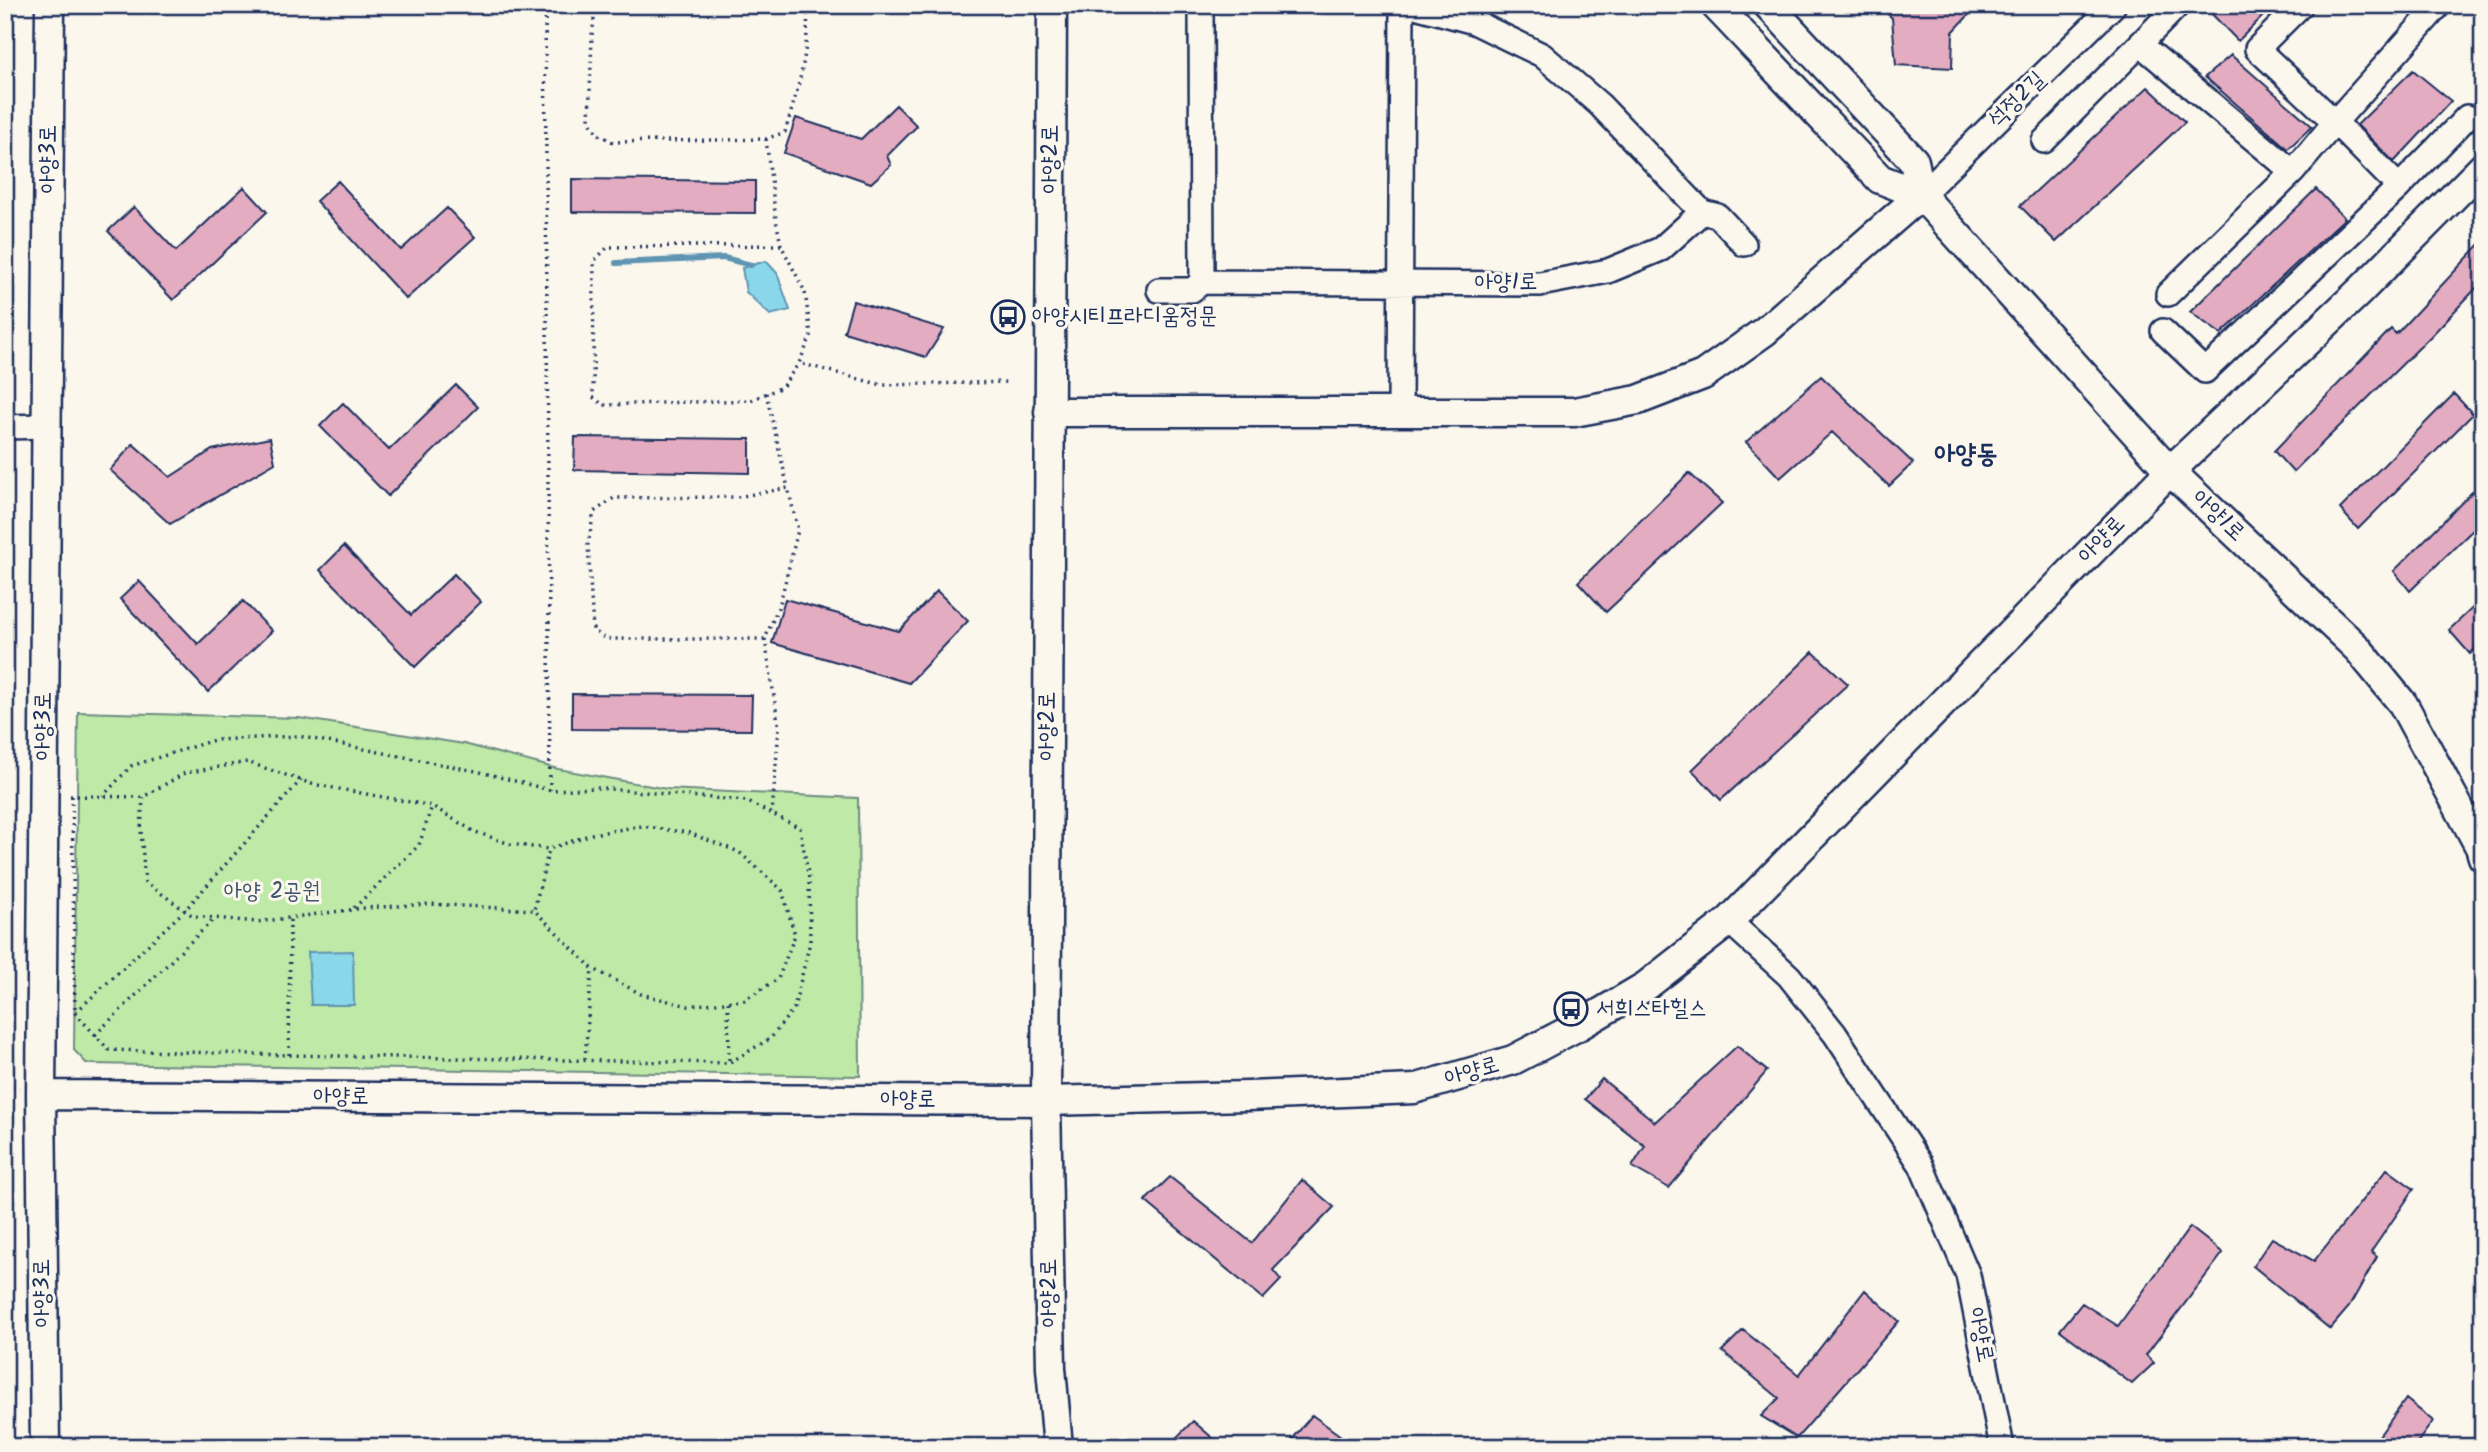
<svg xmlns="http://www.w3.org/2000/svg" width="2488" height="1452" font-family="Kalam,'Poor Story',sans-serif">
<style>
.green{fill:#bfe9a6;stroke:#6d8c82;stroke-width:2}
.water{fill:#8ad7ea;stroke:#5e94b2;stroke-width:2}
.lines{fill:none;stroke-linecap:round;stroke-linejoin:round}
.stream{stroke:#5e94b2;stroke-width:6}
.building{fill:#e4acc1;stroke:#1b2f5e;stroke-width:2}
.minor-casing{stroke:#1b2f5e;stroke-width:28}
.tertiary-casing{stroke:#1b2f5e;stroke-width:33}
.path{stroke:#1b2f5e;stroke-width:3.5;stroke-dasharray:2 5;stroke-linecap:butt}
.minor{stroke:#fbf7ec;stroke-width:23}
.tertiary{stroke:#fbf7ec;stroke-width:28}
.labels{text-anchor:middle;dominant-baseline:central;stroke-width:6;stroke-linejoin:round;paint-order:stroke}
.street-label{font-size:23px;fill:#1b2f5e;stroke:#fbf7ec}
.poi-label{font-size:23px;fill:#1b2f5e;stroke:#fbf7ec;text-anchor:start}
.park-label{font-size:23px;fill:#3c546c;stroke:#fbf7ec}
.quarter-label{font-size:26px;font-weight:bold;fill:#1b2f5e;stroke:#fbf7ec}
</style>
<rect width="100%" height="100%" fill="#fbf7ec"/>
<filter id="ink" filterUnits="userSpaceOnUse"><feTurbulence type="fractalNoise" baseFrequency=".0143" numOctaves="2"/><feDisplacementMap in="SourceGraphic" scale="14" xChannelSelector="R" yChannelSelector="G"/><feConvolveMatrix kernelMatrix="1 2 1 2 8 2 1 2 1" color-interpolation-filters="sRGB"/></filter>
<g filter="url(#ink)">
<path class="green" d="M 78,712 L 299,718 L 464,744 L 558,769 L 667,789 L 858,798 L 860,1076 L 87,1064 L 74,1050 Z"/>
<path class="water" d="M 766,261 L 777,273 L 790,310 L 770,315 L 746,292 L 742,268 Z
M 353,951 L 354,1005 L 311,1005 L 308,952 Z"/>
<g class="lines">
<path class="stream" d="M 616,263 L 724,258 L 751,265"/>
</g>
<path class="building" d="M 1878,5 L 1978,5 L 1953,32 L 1952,68 L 1896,65 L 1892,18 Z
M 2203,5 L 2274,5 L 2238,41 Z
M 2231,55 L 2312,126 L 2288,149 L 2205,77 Z
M 2413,70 L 2451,101 L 2394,162 L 2357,125 Z
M 2148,87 L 2185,122 L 2056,242 L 2020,206 Z
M 896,105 L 917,126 L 887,156 L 891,165 L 871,183 L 784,153 L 796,118 L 861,139 Z
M 572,179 L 755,181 L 755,213 L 572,212 Z
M 338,181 L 401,250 L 447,208 L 475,237 L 406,299 L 316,201 Z
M 244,187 L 267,212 L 173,300 L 108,231 L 134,207 L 176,251 Z
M 2316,189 L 2345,218 L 2221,334 L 2190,312 Z
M 2483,241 L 2483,281 L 2431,336 L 2293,472 L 2274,451 L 2391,329 L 2396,334 Z
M 853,301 L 944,329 L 926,357 L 844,332 Z
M 1821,376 L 1913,463 L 1889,486 L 1832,432 L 1780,478 L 1746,442 Z
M 456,385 L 478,407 L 388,496 L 320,426 L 343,403 L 389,450 Z
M 2454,394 L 2473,414 L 2358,529 L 2340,509 Z
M 575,437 L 750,439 L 750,473 L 574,470 Z
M 270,438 L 275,463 L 170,524 L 110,470 L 133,444 L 170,477 L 212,450 Z
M 1689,473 L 1722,503 L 1606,612 L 1578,582 Z
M 2483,481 L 2483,520 L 2410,591 L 2394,571 Z
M 344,546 L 411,615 L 454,574 L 481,602 L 415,667 L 320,570 Z
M 139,581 L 198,644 L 243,601 L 272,631 L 208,692 L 120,599 Z
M 937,591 L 968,621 L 909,683 L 772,643 L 785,599 L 899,631 Z
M 2483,598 L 2483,641 L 2470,654 L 2449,630 Z
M 1813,652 L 1848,684 L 1721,800 L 1692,770 Z
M 572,694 L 752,695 L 751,730 L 572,729 Z
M 1737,1046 L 1767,1071 L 1669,1188 L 1632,1167 L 1645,1146 L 1585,1099 L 1602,1079 L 1655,1122 Z
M 2387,1169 L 2414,1189 L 2371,1252 L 2377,1257 L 2349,1307 L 2330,1329 L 2253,1266 L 2272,1238 L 2314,1261 Z
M 1170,1177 L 1252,1243 L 1302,1180 L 1334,1207 L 1273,1270 L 1281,1280 L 1263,1299 L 1145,1201 Z
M 2190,1227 L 2223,1253 L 2146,1355 L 2154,1363 L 2132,1384 L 2060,1330 L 2082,1303 L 2118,1326 Z
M 1865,1290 L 1899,1321 L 1797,1438 L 1761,1416 L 1779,1398 L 1722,1351 L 1743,1330 L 1799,1375 Z
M 2406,1399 L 2433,1421 L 2414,1447 L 2371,1447 Z
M 1312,1415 L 1356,1447 L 1286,1447 Z
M 1193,1421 L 1223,1447 L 1167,1447 Z"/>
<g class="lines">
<defs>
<path id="minor" d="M 1201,5 L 1202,282 L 1540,284 L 1608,271 L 1661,249 L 1702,212
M 1411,5 L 1474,22 L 1542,55 L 1600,105 L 1702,212
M 2178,5 L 2140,44 L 2293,172
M 2301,5 L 2257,49 L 2335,122 L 2439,5
M 2044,141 L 2140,44
M 1921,195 L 2114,5
M 1702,212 L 1718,216 L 1744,244
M 1159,290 L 1192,290 L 1202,282
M 2168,294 L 2293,172 L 2335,122 L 2399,187 L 2467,117
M 2163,331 L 2205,371 L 2399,187
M 1400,412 L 1402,5
M 5,427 L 47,426
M 1729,921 L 1789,976 L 1835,1034 L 1921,1165 L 1968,1275 L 2002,1447"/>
<path id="tertiary" d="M 1052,5 L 1046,1101 L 1051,1368 L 1058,1447
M 1715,5 L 1880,179 L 1921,195 L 2170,471 L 2358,649 L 2403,704 L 2480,847 L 2483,857
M 1768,5 L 1914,161 L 1921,195
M 1049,412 L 1574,412 L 1638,400 L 1703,375 L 1765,331 L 1921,195
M 41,1095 L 1046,1101 L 1248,1096 L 1414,1089 L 1513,1060 L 1580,1025 L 1646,986 L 1729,921 L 2170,471 L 2360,291 L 2483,167
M 45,1447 L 41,1095 L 50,5"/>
</defs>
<use href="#minor" class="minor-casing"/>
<use href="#tertiary" class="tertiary-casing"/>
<path class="path" d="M 545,5 L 550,790
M 596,5 L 592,35 L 589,120 L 598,134 L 613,142 L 766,139 L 785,132 C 798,89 810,50 807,5
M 766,139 L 776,220 L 781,245 L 805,292 L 811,336 L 799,363 L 882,385 L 1010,382
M 781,245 L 608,247 L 594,261 L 593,397 L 603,405 L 751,400 L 782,387 L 799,363
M 766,393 L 788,488 L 737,497 L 614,498 L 594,512 L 588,544 L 593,630 L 605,639 L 765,639 L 780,603 L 798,530 L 788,488
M 765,639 L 779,728 L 772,813
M 70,796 L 143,797 L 185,773 L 247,762 L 312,784 L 432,806 L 473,831 L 510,844 L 549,849 L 592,834 L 642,826 L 689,833 L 739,852 L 782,890 L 795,935 L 778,979 L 744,1000 L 688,1006 L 641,994 L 592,968 L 534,910 L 549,849
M 72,796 L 75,1013 L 109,1050 L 289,1055 L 729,1063 L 771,1038 L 794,1008 L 810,942 L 809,879 L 800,828 L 746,801 L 598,788 L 550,790 L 476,771 L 298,736 L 214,740 L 131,766 L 103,796
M 143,797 L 141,830 L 145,882 L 193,916 L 257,922 L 364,908 L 430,904 L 534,910
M 354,908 L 419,845 L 432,806
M 728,1002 L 729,1062
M 76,1012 L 185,910 L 301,780
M 95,1035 L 215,918
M 289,1055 L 290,917
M 585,1059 L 592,968
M 5,1086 L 19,1088"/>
<use href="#minor" class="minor"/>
<use href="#tertiary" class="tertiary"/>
</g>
</g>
<defs>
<symbol id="bus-ring" viewBox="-11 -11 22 22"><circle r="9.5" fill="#fbf7ec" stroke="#1b2f5e" stroke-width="1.5"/><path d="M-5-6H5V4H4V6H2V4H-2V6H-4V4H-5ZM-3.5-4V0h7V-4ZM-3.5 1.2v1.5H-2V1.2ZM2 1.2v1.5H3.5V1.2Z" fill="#1b2f5e"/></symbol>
</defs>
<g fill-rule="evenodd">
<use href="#bus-ring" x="989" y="298" width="38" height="38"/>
<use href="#bus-ring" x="1552" y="990" width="38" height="38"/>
</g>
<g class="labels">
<g class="street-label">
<text transform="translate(2017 100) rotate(-44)">석정2길</text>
<text transform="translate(49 159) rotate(-90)">아양3로</text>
<text transform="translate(1051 159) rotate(-90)">아양2로</text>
<text transform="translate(1506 283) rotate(-1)">아양1로</text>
<text transform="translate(2218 516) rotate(43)">아양1로</text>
<text transform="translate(2102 540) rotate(-46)">아양로</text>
<text transform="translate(44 726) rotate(-90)">아양3로</text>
<text transform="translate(1048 726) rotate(-90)">아양2로</text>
<text transform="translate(1472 1072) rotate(-16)">아양로</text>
<text x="341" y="1097">아양로</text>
<text x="908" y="1100">아양로</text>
<text transform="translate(43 1293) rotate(-91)">아양3로</text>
<text transform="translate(1050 1293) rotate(-91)">아양2로</text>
<text transform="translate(1980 1335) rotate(79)">아양로</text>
</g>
<g class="poi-label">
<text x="1032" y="317">아양시티프라디움정문</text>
<text x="1596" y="1009">서희스타힐스</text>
</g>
<g class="park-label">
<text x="272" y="892">아양 2공원</text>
</g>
<g class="quarter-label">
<text x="1966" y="455">아양동</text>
</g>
</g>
<rect width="2488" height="1452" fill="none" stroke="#fbf7ec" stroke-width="28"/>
<rect x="14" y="14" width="2460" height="1424" fill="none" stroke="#1b2f5e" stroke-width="2.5" filter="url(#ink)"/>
</svg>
